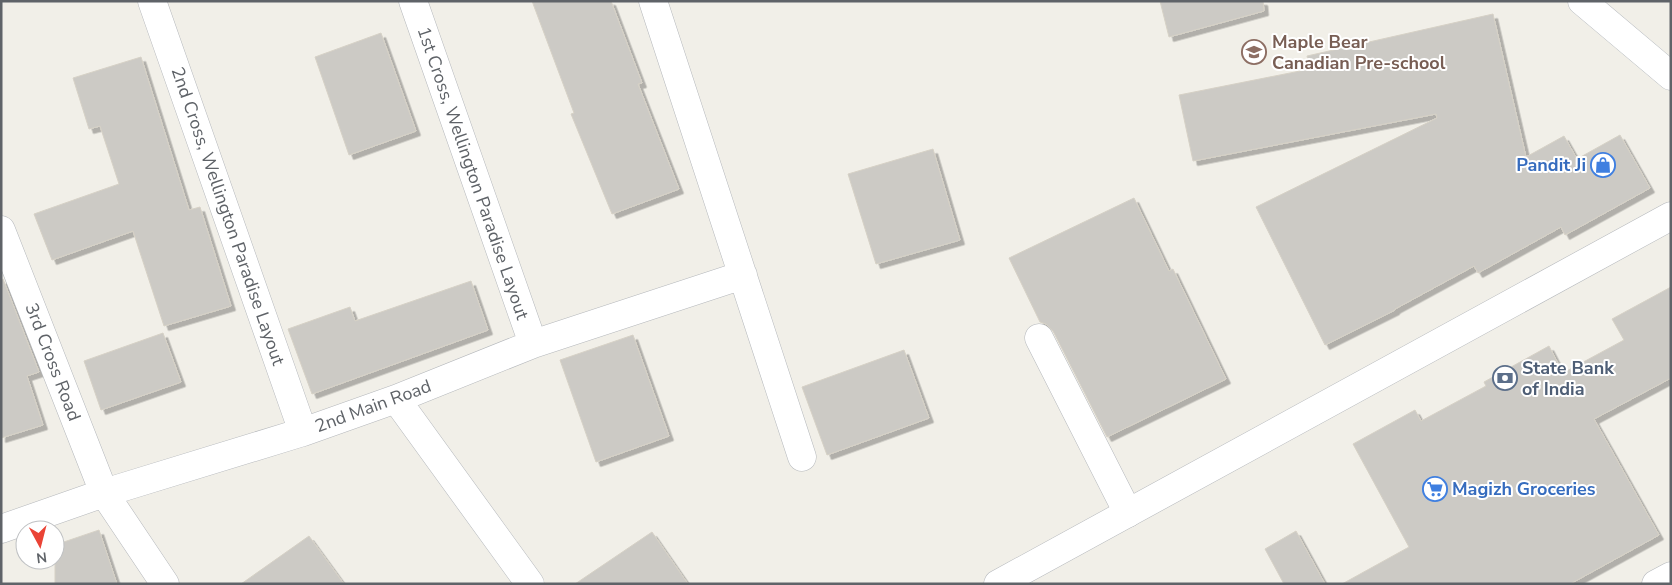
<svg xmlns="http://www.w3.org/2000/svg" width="1672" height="585" font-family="'Nunito Sans',sans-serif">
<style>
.building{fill:#cccac5;stroke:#d6d1c6;filter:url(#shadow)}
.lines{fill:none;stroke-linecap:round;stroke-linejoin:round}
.minor-casing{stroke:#b5b8bc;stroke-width:29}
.tertiary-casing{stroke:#b5b8bc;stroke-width:29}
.secondary-casing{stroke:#b6babf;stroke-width:29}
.minor{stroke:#fff;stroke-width:28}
.tertiary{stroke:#fff;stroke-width:28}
.secondary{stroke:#fff;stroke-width:28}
.labels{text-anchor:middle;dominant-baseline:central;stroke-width:4;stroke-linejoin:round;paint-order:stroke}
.education-label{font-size:18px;font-weight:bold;fill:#785e54;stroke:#fff;text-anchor:start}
.shop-label{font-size:18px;font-weight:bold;fill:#366cbe;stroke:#fff;text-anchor:end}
.street-label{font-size:18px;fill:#5f6368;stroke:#fff}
.service-label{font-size:18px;font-weight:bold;fill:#4e5e75;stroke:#fff;text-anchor:start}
</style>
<defs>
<filter id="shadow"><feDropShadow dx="4.5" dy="4.5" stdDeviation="0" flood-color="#0004"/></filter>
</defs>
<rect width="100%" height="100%" fill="#f1efe8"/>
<path class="building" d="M 532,1 L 611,1 L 642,83 L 638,84 L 679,189 L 612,214 L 571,114 L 574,113 Z
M 1160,1 L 1263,1 L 1264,11 L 1169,37 Z
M 1493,14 L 1526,157 L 1564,136 L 1577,159 L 1620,135 L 1650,188 L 1565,235 L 1561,227 L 1478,273 L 1474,266 L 1395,309 L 1395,310 L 1325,345 L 1256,207 L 1437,118 L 1436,114 L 1193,161 L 1179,95 L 1310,69 L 1307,56 Z
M 381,33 L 416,131 L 349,155 L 315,57 Z
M 141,57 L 189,210 L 200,207 L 231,306 L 164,326 L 133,231 L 52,260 L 34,214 L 119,184 L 100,126 L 89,129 L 73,78 Z
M 933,149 L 960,240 L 876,264 L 848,174 Z
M 1134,198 L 1169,271 L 1173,269 L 1226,379 L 1107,437 L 1053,331 L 1046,324 L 1040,322 L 1009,258 Z
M 3,279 L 39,372 L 27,376 L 43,425 L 1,438 L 1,280 Z
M 471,281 L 488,330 L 312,394 L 288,329 L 350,307 L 355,321 Z
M 1671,287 L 1671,378 L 1594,419 L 1659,535 L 1570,584 L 1342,584 L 1409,547 L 1353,444 L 1415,410 L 1421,421 L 1486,386 L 1484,382 L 1549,346 L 1563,373 L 1624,340 L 1612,319 Z
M 163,333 L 181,382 L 101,410 L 84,361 Z
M 633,335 L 669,436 L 596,462 L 560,360 Z
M 904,350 L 929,418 L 827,455 L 802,387 Z
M 99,530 L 117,584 L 55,584 L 55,545 Z
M 1296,531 L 1325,584 L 1284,584 L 1265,549 Z
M 652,532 L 688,584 L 575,584 Z
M 309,536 L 344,584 L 241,584 Z"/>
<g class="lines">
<defs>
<path id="minor" d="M 152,1 L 303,432
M 413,1 L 533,344
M 653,1 L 802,457
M 1,230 L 104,493 L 165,584
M 1039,338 L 1128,513
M 396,399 L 530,584
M 1,529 L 104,493 L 303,432 L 396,399 L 533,344 L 743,275
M 1656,584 L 1671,576"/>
<path id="tertiary" d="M 998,584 L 1671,216"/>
<path id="secondary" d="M 1582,1 L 1671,76"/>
</defs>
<use href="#minor" class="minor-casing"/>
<use href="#tertiary" class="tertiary-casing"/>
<use href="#secondary" class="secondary-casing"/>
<use href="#minor" class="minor"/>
<use href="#tertiary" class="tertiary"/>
<use href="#secondary" class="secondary"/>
</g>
<defs>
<symbol id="school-ring" viewBox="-11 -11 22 22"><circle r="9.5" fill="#fff" stroke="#8d6e63" stroke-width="1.5"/><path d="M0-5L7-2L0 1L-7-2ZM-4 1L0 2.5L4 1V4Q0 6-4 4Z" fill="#8d6e63"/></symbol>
<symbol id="shop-ring" viewBox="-11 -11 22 22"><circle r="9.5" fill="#fff" stroke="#3f7fe0" stroke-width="1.5"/><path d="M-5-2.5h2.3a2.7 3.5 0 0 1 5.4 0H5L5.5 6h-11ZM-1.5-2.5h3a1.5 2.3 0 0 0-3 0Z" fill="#3f7fe0"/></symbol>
<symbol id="bank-ring" viewBox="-11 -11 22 22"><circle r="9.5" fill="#fff" stroke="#5c6f8a" stroke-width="1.5"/><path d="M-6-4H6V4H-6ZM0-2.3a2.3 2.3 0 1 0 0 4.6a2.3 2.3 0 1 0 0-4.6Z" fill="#5c6f8a"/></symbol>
<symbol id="supermarket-ring" viewBox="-11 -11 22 22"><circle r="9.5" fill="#fff" stroke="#3f7fe0" stroke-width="1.5"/><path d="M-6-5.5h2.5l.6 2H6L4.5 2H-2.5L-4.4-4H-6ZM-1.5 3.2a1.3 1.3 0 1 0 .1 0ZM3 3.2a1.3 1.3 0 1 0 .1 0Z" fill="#3f7fe0"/></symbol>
</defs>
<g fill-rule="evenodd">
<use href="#school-ring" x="1240" y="38" width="28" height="28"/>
<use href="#shop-ring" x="1589" y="151" width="28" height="28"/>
<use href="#bank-ring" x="1491" y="364" width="28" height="28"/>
<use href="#supermarket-ring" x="1421" y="475" width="28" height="28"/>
</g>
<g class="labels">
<g class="education-label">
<text x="1272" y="42">Maple Bear<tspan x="1272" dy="21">Canadian Pre-school</tspan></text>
</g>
<g class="shop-label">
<text x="1586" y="165">Pandit Ji</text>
<text x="1452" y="489" text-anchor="start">Magizh Groceries</text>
</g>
<g class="street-label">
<text transform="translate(473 173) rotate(71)">1st Cross, Wellington Paradise Layout</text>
<text transform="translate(228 216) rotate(71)">2nd Cross, Wellington Paradise Layout</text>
<text transform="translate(53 362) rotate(69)">3rd Cross Road</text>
<text transform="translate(373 406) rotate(-20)">2nd Main Road</text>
</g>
<g class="service-label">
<text x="1522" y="368">State Bank<tspan x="1522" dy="21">of India</tspan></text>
</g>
</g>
<rect width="1672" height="585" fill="none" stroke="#5f6368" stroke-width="5"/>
<g transform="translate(40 545) rotate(173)"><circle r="24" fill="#ffffff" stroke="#bfc1c3"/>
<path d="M0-4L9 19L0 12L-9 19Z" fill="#ea4335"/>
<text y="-8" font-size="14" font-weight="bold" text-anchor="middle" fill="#5f6368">N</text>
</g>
</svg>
